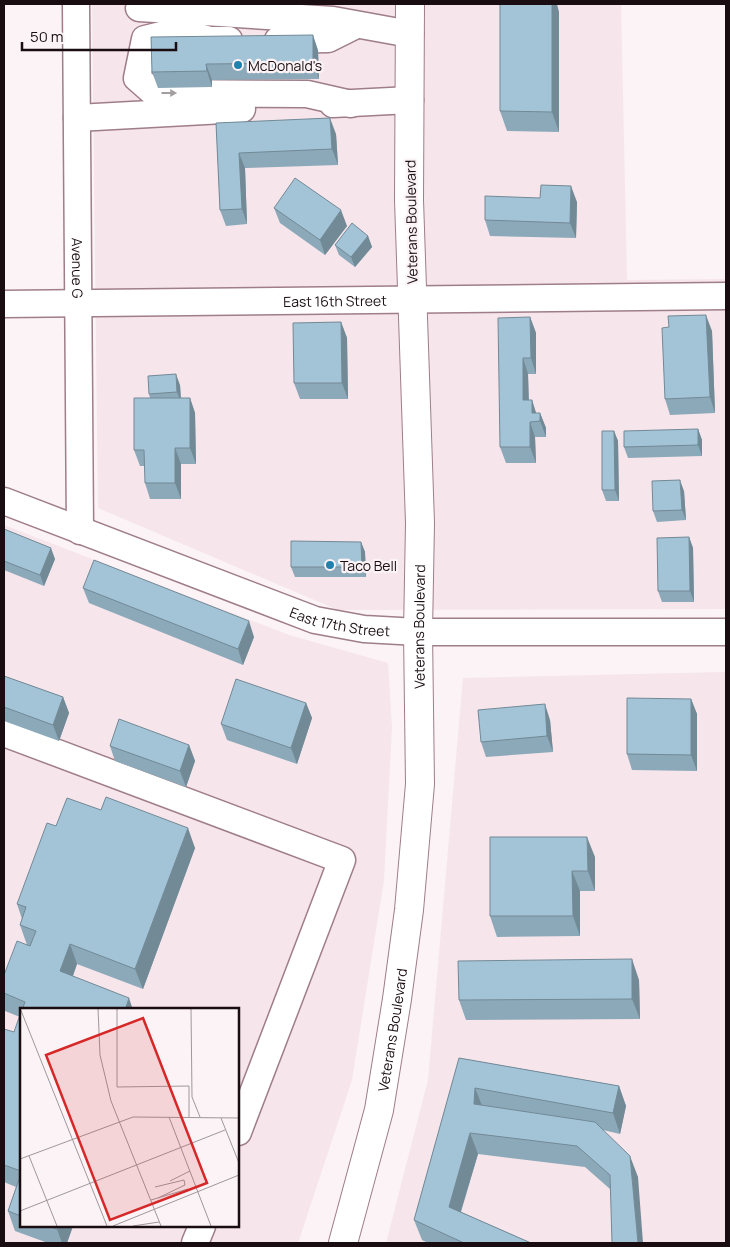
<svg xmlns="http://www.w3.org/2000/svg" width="730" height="1247" font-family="Manrope,sans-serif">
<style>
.built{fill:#f6e5eb;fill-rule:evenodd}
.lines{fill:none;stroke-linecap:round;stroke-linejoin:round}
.minor-casing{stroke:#9f7d89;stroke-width:29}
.major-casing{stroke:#9f7d89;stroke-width:30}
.minor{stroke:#fff;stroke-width:26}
.major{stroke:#fff;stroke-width:28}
.wall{fill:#8ca9b9}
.shaded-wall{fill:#728996}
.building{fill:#a3c4d7;stroke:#728996}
.oneway{fill:#a39ea0}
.poi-dot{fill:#2081ad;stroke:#fbf3f6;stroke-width:2}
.labels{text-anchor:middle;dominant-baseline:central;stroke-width:4.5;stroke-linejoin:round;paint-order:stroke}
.poi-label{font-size:14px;fill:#1a0d12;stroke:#fbf3f6;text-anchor:start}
.street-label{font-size:14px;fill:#1a0d12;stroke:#fbf3f6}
.inset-road{fill:none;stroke:#a1979b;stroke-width:1}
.view{fill:#d62828;fill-opacity:0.15;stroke:#d62828;stroke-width:2.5}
.inset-edge{fill:none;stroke:#1a0d12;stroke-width:2.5}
</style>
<rect width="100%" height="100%" fill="#fbf3f6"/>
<path class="built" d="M 92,4 L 621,4 L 627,280 L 726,279 L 726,609 L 338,610 L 98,508 Z
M 4,525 L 289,635 L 388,663 L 392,727 L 384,880 L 352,1080 L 298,1243 L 4,1243 ZM 21,1010 L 238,1010 L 238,1226 L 21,1226 Z
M 726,672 L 726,1243 L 386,1243 L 428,1080 L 463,678 Z"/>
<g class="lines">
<defs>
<g id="minor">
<path id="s1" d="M 76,4 L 80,531"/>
<path d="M 139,8 L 333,20 L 410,34"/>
<path d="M 229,40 L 210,40 L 178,31 L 145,39 L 137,78 L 154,93 L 307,94 L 351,104"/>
<path d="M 278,40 L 328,39 L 356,25"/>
<path d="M 333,104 L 410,100"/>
<path d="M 77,118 L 242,109"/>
<path id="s2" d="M 4,304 L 726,296"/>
<path id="s3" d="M 4,501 L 315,620 L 364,629 L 418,632 L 726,632"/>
<path d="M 4,733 L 342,860 L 238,1132"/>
<path d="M 195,1243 L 202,1226"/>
</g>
<g id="major">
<path id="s4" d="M 343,1243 L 379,1110 L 397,999 L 409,910 L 420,784 L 418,632 L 420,523 L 409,200 L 410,4"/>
</g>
</defs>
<use href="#minor" class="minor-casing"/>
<use href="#major" class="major-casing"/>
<use href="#minor" class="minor"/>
<use href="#major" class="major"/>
</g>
<path class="wall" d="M 559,12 L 559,132 L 507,131 L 500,111 Z
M 151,37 L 318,50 L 319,79 L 212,80 L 212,87 L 158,88 L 152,72 Z
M 216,123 L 336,134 L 338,165 L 245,168 L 247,224 L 226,226 L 220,210 Z
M 577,202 L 576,238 L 490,236 L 485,220 Z
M 274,208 L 347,226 L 325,255 L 280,223 Z
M 368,236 L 372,247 L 355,267 L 339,255 L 335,245 Z
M 530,317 L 536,333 L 536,374 L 528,374 L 529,400 L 532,400 L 536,413 L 540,413 L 546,428 L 546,437 L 535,437 L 536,463 L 506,463 L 500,447 Z
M 341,322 L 347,338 L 348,399 L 300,399 L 294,383 Z
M 669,327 L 712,331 L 715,413 L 670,415 L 665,399 Z
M 180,385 L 181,398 L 190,398 L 195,413 L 196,464 L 181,464 L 181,499 L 150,499 L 145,483 L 145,466 L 140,466 L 134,450 L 150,398 L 149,394 Z
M 698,429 L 702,440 L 702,456 L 628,458 L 624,447 Z
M 614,431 L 618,441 L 619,501 L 606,501 L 602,490 Z
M 684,491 L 686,520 L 657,522 L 653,511 Z
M 4,529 L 55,559 L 44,586 L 4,570 Z
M 689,537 L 693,548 L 694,602 L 662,602 L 658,591 Z
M 361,542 L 365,552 L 366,577 L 295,577 L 291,567 Z
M 83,588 L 254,637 L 243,665 L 89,603 Z
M 4,676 L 63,697 L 69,713 L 59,741 L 4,721 Z
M 691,699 L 697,714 L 697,771 L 632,770 L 627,754 Z
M 306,703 L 312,718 L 297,764 L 227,740 L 221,724 Z
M 550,720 L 553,752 L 486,757 L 481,742 Z
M 189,745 L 195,761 L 186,787 L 115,761 L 110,746 Z
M 101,810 L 195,848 L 143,989 L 77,964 L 73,976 L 133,1010 L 21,1010 L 21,1226 L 73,1226 L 67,1243 L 48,1243 L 15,1231 L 8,1211 L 16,1187 L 4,1182 L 4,1029 L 14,1032 L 20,1017 L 5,1011 L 4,1007 L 4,975 L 27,945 L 20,925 L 22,919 L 17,904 L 56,826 Z
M 595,857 L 595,891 L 580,891 L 580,936 L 497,937 L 490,916 Z
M 639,980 L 640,1019 L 466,1020 L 459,1000 Z
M 459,1058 L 619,1086 L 626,1106 L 620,1134 L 603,1130 L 638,1177 L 610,1189 L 585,1167 L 478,1154 L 461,1212 L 531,1243 L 428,1243 L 422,1240 L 414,1220 Z"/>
<path class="shaded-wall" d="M 552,4 L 557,4 L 559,12 L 559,132 L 552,112 Z
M 313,35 L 318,50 L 319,79 L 313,63 Z
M 206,64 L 212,80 L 212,87 L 207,71 Z
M 330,118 L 336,134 L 338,165 L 332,149 Z
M 239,153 L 245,168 L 247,224 L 242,209 Z
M 571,186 L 577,202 L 576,238 L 570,223 Z
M 341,210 L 347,226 L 325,255 L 320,240 Z
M 368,236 L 372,247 L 355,267 L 351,257 Z
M 706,315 L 712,331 L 715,413 L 710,397 Z
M 530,317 L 536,333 L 536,374 L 531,358 Z
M 341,322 L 347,338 L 348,399 L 342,383 Z
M 523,358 L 528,374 L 529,416 L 523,400 Z
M 176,374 L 180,385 L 181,402 L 177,392 Z
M 190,398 L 195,413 L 196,464 L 190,448 Z
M 532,400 L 537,416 L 532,413 Z
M 540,413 L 546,428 L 546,437 L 540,421 Z
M 530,422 L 535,437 L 536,463 L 530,447 Z
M 698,429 L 702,440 L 702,456 L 698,445 Z
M 614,431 L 618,441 L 619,501 L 615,490 Z
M 175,448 L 181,464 L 181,499 L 175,483 Z
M 680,480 L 684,491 L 686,520 L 682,510 Z
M 689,537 L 693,548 L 694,602 L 690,591 Z
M 361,542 L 365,552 L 366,577 L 362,567 Z
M 51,548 L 55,559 L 44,586 L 40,575 Z
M 249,621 L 254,637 L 243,665 L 238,649 Z
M 63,697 L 69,713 L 59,741 L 53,725 Z
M 691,699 L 697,714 L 697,771 L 691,755 Z
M 306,703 L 312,718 L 297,764 L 291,748 Z
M 545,704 L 550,720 L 553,752 L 547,736 Z
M 189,745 L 195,761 L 186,787 L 180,771 Z
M 188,828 L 195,848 L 143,989 L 135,969 Z
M 587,837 L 595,857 L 595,891 L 588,871 Z
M 572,871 L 580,891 L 580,936 L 573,916 Z
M 70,944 L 77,964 L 67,992 L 60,971 Z
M 632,959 L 639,980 L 640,1019 L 632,999 Z
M 129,998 L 133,1010 L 125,1010 Z
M 619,1086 L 626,1106 L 620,1134 L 613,1113 Z
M 475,1088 L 483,1108 L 474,1104 Z
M 470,1133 L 478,1154 L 456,1227 L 449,1207 Z
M 630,1156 L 638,1177 L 643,1243 L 638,1243 Z
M 58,1226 L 73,1226 L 67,1243 L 62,1243 L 57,1229 Z"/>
<path class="building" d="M 500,4 L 552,4 L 552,112 L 500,111 Z
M 313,35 L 313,63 L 206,64 L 207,71 L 152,72 L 151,37 Z
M 330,118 L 332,149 L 239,153 L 242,209 L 220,210 L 216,123 Z
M 295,178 L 341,210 L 320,240 L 274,208 Z
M 541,185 L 571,186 L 570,223 L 485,220 L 485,196 L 540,198 Z
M 352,223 L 368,236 L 351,257 L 335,245 Z
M 706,315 L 710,397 L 665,399 L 662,328 L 669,327 L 668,316 Z
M 530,317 L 531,358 L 523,358 L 523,400 L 532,400 L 532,413 L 540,413 L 540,421 L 530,422 L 530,447 L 500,447 L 498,318 Z
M 341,322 L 342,383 L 294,383 L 293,323 Z
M 176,374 L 177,392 L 149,394 L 148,376 Z
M 134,398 L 190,398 L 190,448 L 175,448 L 175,483 L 145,483 L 144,450 L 134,450 Z
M 698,429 L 698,445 L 624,447 L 624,431 Z
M 602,431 L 614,431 L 615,490 L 602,490 Z
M 680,480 L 682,510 L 653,511 L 652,481 Z
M 4,529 L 51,548 L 40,575 L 4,561 Z
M 689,537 L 690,591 L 658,591 L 657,538 Z
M 291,541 L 361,542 L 362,567 L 291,567 Z
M 94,560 L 249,621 L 238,649 L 83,588 Z
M 4,676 L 63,697 L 53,725 L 4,707 Z
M 236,679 L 306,703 L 291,748 L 221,724 Z
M 627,698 L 691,699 L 691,755 L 627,754 Z
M 545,704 L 547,736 L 481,742 L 478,710 Z
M 119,719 L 189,745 L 180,771 L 110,746 Z
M 106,797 L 188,828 L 135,969 L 70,944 L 60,971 L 129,998 L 125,1010 L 22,1010 L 25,1002 L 4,993 L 4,975 L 17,941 L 30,946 L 36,931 L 20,925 L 26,907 L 17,904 L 47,823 L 56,826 L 67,798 L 101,810 Z
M 490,837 L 587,837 L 588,871 L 572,871 L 573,916 L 490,916 Z
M 632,959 L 632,999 L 459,1000 L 458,961 Z
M 21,1012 L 21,1171 L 4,1165 L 4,1029 L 14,1032 Z
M 459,1058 L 619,1086 L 613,1113 L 475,1088 L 474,1104 L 595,1122 L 630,1156 L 638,1243 L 612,1243 L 610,1175 L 577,1146 L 470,1133 L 449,1207 L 531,1243 L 464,1243 L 414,1220 Z
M 21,1174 L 21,1216 L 8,1211 Z
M 47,1226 L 58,1226 L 57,1229 Z"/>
<defs><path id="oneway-solid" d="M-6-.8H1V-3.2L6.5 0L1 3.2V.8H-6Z" transform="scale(1.25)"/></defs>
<use class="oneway" href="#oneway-solid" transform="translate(169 93)"/>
<g class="poi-dot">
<circle cx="238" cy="65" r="5"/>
<circle cx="330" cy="565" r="5"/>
</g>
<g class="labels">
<g class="poi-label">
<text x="248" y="65">McDonald's</text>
<text x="340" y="565">Taco Bell</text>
</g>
<g class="street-label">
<text transform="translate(411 222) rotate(-91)">Veterans Boulevard</text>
<text stroke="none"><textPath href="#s1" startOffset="264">Avenue G</textPath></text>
<text stroke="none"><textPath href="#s2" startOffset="331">East 16th Street</textPath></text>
<text stroke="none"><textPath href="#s3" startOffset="358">East 17th Street</textPath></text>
<text stroke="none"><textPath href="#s4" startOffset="624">Veterans Boulevard</textPath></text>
<text stroke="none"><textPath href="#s4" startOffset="219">Veterans Boulevard</textPath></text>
</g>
</g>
<g transform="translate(20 1008)">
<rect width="219" height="219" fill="#fbf3f6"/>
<path class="inset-road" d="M 0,0 L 87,218M 78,0 L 80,47 L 91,93 L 141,218M 97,0 L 97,79 L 169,78 L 169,109M 171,0 L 172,89 L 180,109M 149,109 L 191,218M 201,110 L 219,155M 9,148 L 37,218M 0,151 L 113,109 L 219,110M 150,173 L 170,163M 135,179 L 164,172 L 165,177 L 138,190M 131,192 L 168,181M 0,203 L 205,122M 93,218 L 219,167M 113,218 L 139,214"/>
<path class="view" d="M 123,10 L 187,175 L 90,212 L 26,47 Z"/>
<rect width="219" height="219" class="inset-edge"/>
</g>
<rect width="730" height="1247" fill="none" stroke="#1a0d12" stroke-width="10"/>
<path d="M22 42v8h154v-8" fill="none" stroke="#1a0d12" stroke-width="2.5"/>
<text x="30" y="42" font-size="15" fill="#1a0d12" stroke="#fbf3f6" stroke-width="4" paint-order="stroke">50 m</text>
</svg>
